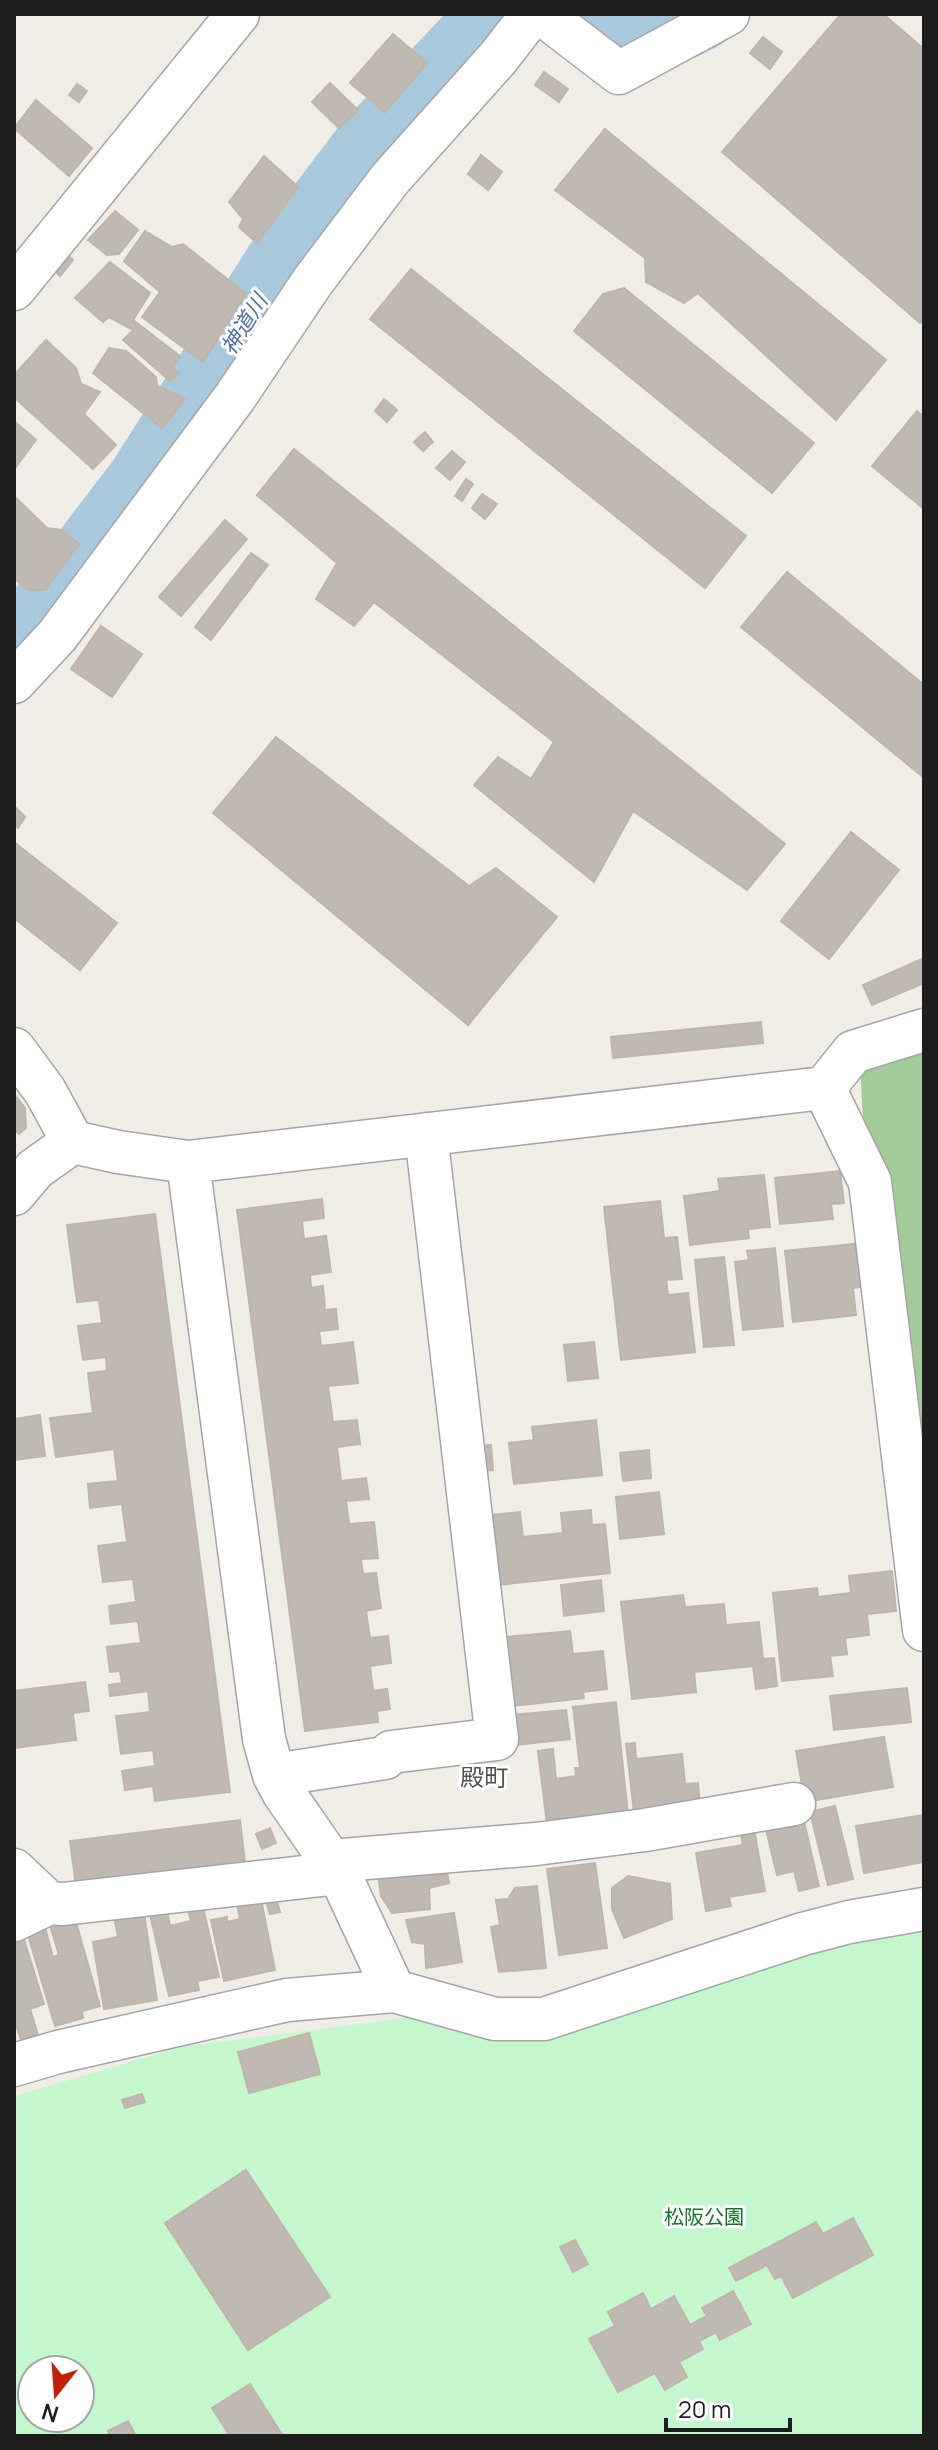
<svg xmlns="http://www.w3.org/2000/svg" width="938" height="2450" font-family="Manrope,'Noto Sans JP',sans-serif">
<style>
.forest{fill:#a4cc9b}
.park{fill:#c4f7ce;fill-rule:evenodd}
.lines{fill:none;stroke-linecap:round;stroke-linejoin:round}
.river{stroke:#a7c9db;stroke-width:74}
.building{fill:#bfb9b2;stroke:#c0b5a8;stroke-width:2}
.minor-casing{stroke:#a5a5a5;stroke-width:45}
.minor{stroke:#fff;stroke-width:42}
.labels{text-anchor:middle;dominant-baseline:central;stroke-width:6;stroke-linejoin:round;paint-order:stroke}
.park-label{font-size:20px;fill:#107825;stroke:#fff}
.water-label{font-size:22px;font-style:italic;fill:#4f72aa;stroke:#fff}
.quarter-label{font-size:24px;fill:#515151;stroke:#fff}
</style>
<rect width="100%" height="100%" fill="#efede5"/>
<path class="forest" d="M 924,1043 L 924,1446 L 893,1200 L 863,1121 L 860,1065 Z"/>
<path class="park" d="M 924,1931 L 924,2436 L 14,2436 L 14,2096 L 181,2047 L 413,2017 L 509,2038 L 872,1934 ZM 32,2370 L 80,2370 L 80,2418 L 32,2418 Z"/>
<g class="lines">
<path class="river" d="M 580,14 L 626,50 L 700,14
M 14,651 L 144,481 L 282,263 L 368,149 L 496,14"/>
</g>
<path class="building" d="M 841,14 L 883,14 L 924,49 L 924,319 L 920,323 L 722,152 Z
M 393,34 L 427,63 L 385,112 L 350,83 Z
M 763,37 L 782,52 L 770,69 L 750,53 Z
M 544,72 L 568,89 L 559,102 L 535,85 Z
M 330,83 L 358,110 L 339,128 L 312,102 Z
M 77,84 L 87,91 L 79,102 L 69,95 Z
M 36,100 L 92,148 L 69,176 L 14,128 Z
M 605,129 L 886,360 L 836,420 L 698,293 L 684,303 L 646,282 L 645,258 L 555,190 Z
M 481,155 L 502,172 L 488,190 L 468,174 Z
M 264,156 L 298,187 L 257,243 L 239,227 L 243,219 L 229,202 Z
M 115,211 L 138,230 L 119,254 L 107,255 L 88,240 Z
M 145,231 L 172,247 L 183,244 L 246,294 L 203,362 L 142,317 L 160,292 L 124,261 Z
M 66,253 L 73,260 L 60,276 L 53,269 Z
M 110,262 L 150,293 L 133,320 L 180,356 L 172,368 L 179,373 L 170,381 L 123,340 L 133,330 L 109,317 L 103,322 L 75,298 Z
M 411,269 L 746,536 L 705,588 L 370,319 Z
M 624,288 L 814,443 L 772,493 L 574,331 L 603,294 Z
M 46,340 L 76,368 L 81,384 L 100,392 L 84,414 L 116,445 L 93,469 L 14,397 L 16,373 Z
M 109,348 L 126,351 L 156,377 L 157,386 L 185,399 L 162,428 L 93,373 Z
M 384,399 L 397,410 L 387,422 L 375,411 Z
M 917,411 L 924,417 L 924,509 L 872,466 Z
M 14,421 L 36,440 L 15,468 L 14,468 Z
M 425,432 L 433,442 L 423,451 L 414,442 Z
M 294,449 L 785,844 L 747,890 L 633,811 L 594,882 L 474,785 L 498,757 L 531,779 L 554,742 L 374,602 L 354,626 L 316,599 L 337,563 L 257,495 Z
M 452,451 L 465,462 L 450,480 L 436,468 Z
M 466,479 L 473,484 L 462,501 L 455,496 Z
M 482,494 L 497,504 L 485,519 L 472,508 Z
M 14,496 L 47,528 L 61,530 L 79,544 L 45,590 L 28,590 L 14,578 Z
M 225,520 L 247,539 L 181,616 L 159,597 Z
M 251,553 L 268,565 L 211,640 L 195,627 Z
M 787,572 L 924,685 L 924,778 L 741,627 Z
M 101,626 L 142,654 L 112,697 L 71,669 Z
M 276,737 L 469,886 L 496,868 L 557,917 L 468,1025 L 213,813 Z
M 14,806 L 25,817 L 18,828 L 14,825 Z
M 851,832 L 899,870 L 829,959 L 781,921 Z
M 14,842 L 117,923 L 80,970 L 14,918 Z
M 924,958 L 924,983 L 872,1005 L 863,985 Z
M 761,1022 L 763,1043 L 613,1058 L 611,1037 Z
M 14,1094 L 25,1108 L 26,1128 L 19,1134 L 14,1129 Z
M 840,1171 L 844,1203 L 831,1204 L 833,1219 L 780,1224 L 775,1178 Z
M 764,1175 L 770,1227 L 748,1229 L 749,1238 L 690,1245 L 684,1196 L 720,1191 L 718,1179 Z
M 322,1199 L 324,1218 L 302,1221 L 304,1239 L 326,1236 L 331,1272 L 310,1275 L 311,1288 L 323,1286 L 325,1310 L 336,1309 L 338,1329 L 319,1331 L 321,1346 L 353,1342 L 358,1383 L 328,1386 L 333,1422 L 357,1420 L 360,1444 L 337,1447 L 341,1481 L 366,1478 L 369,1499 L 346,1501 L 349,1524 L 374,1522 L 378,1558 L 361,1559 L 363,1574 L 376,1573 L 381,1608 L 366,1611 L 370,1638 L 388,1636 L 391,1663 L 370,1666 L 373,1691 L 387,1689 L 390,1709 L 377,1711 L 378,1722 L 305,1731 L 237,1210 Z
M 660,1201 L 664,1238 L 677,1237 L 682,1279 L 666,1280 L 668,1295 L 688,1293 L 695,1352 L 621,1360 L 604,1207 Z
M 155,1214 L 230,1792 L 155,1801 L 153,1786 L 125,1790 L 122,1771 L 155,1766 L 153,1750 L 121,1754 L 116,1716 L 150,1712 L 148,1691 L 110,1696 L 109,1685 L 122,1683 L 120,1671 L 110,1672 L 107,1647 L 141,1643 L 138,1621 L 111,1624 L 109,1606 L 136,1602 L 133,1579 L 103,1582 L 98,1546 L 127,1542 L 122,1504 L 90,1508 L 88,1484 L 118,1481 L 114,1449 L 56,1457 L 50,1418 L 93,1413 L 88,1373 L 107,1371 L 106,1357 L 83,1360 L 78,1326 L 102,1323 L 99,1300 L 77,1302 L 67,1225 Z
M 862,1243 L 867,1286 L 853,1288 L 856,1315 L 793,1322 L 785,1251 Z
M 775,1248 L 783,1326 L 743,1330 L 735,1262 L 749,1260 L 747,1251 Z
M 724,1257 L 734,1345 L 704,1347 L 695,1260 Z
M 594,1342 L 598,1378 L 568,1381 L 564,1345 Z
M 40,1415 L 45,1456 L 14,1460 L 14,1419 Z
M 596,1420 L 602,1475 L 514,1484 L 509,1443 L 534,1440 L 532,1427 Z
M 491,1445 L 493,1470 L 480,1471 L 477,1446 Z
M 649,1450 L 651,1478 L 623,1481 L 620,1453 Z
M 659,1492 L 664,1534 L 620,1539 L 616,1497 Z
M 591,1510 L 592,1525 L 605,1524 L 610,1573 L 488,1586 L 481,1516 L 520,1512 L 523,1537 L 563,1533 L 561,1513 Z
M 892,1571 L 896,1611 L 867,1614 L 869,1635 L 845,1638 L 847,1654 L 830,1656 L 833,1676 L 782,1681 L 773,1593 L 817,1588 L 818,1597 L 851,1593 L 849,1576 Z
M 601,1580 L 604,1611 L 564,1616 L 561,1585 Z
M 683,1595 L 685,1607 L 724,1604 L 726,1625 L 759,1622 L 763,1659 L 774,1658 L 777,1686 L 756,1689 L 753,1666 L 694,1672 L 696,1692 L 632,1699 L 621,1602 Z
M 570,1631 L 573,1654 L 603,1651 L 607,1689 L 583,1692 L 584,1698 L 503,1707 L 495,1638 Z
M 85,1682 L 89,1711 L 73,1713 L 76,1740 L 14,1748 L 14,1691 Z
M 907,1688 L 911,1722 L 834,1730 L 830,1696 Z
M 616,1702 L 629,1824 L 548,1832 L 538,1751 L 553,1749 L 556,1779 L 576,1776 L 575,1768 L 580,1768 L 573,1707 Z
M 566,1710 L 570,1739 L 506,1746 L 512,1715 Z
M 884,1737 L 893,1787 L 805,1802 L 796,1751 Z
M 635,1743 L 636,1759 L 682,1754 L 685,1784 L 698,1783 L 700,1804 L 635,1820 L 626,1744 Z
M 835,1806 L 853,1879 L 828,1885 L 810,1812 Z
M 802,1813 L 819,1886 L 799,1891 L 794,1871 L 777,1875 L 764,1821 Z
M 924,1815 L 924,1862 L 864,1873 L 856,1826 Z
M 240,1820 L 246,1872 L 77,1893 L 70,1841 Z
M 753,1823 L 765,1891 L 729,1897 L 731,1906 L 706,1911 L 696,1853 L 743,1845 L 739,1825 Z
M 270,1828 L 276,1843 L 262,1849 L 256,1834 Z
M 445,1862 L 449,1883 L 429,1888 L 430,1909 L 392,1913 L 381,1896 L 377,1868 Z
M 595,1863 L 607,1948 L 559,1955 L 547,1869 Z
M 628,1876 L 670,1884 L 672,1919 L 624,1938 L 612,1909 L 612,1888 Z
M 537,1886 L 546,1968 L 499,1972 L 491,1927 L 500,1925 L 496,1900 L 508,1899 L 515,1888 Z
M 260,1894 L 275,1970 L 224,1981 L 211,1920 L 227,1917 L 227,1922 L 240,1919 L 236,1899 Z
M 165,1902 L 170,1926 L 191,1921 L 187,1907 L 202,1903 L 219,1977 L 197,1981 L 199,1990 L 169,1996 L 148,1906 Z
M 277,1902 L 280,1912 L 270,1914 L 267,1904 Z
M 143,1906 L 157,2000 L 104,2009 L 93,1942 L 118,1937 L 113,1911 Z
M 73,1912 L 100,2006 L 82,2011 L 83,2018 L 55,2026 L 25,1925 L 43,1920 L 53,1957 L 59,1955 L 48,1919 Z
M 454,1913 L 462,1962 L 426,1968 L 425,1944 L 412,1942 L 406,1920 Z
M 21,1930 L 44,2004 L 30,2009 L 38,2035 L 21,2040 L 14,2018 L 14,1933 Z
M 309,2033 L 320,2074 L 249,2093 L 238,2052 Z
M 142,2094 L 145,2102 L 125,2108 L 122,2100 Z
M 246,2170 L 330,2297 L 248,2350 L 165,2223 Z
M 853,2218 L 873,2255 L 793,2298 L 781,2276 L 775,2279 L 767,2265 L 736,2281 L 729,2268 L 816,2222 L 823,2234 Z
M 575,2240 L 588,2264 L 573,2272 L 560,2247 Z
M 733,2291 L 751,2324 L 720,2340 L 716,2332 L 699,2341 L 703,2349 L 679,2362 L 687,2377 L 665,2390 L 655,2373 L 618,2392 L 589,2339 L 615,2326 L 608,2312 L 643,2293 L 651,2309 L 674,2296 L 690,2325 L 707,2316 L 702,2308 Z
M 250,2384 L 283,2436 L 230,2436 L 212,2408 Z
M 128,2421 L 136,2436 L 110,2436 L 108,2431 Z"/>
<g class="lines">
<defs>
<path id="minor" d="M 542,14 L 619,73 L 728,14
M 14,289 L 238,14
M 14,682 L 57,636 L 235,397 L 313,281 L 390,179 L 498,58 L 532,14
M 14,1049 L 45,1091 L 73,1142 L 118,1152 L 188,1162 L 824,1088 L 853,1052 L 924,1030
M 824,1088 L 870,1182 L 924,1630
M 188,1162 L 264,1739 L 274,1775 L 283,1792 L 339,1873 L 394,1991
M 14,1194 L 35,1169 L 73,1142
M 274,1775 L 385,1758 L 391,1752 L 497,1739 L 426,1134
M 331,1861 L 536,1844 L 645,1830 L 794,1804
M 14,1870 L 49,1903 L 14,1920
M 49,1903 L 63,1904 L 339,1873
M 14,2065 L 58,2052 L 287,2000 L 394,1991 L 495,2019 L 544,2019 L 803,1934 L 849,1922 L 924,1909"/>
</defs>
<use href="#minor" class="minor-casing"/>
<use href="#minor" class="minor"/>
</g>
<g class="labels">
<g class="park-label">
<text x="704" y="2216">松阪公園</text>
</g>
<g class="water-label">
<text transform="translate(244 324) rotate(-58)">神道川</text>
</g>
<g class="quarter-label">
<text x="484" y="1776">殿町</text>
</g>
</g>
<rect width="938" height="2450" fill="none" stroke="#1e1e1e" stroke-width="32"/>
<g transform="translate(56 2394) rotate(197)"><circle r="38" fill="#ffffff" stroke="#a5a5a5" stroke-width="2"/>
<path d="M0-6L14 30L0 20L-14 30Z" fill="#c41f09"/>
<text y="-12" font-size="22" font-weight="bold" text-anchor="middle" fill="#1e1e1e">N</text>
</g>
<path d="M666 2418v12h124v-12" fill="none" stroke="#1e1e1e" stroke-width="4"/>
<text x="678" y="2418" font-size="24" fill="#1e1e1e" stroke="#ffffff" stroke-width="6" paint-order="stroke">20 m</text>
</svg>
